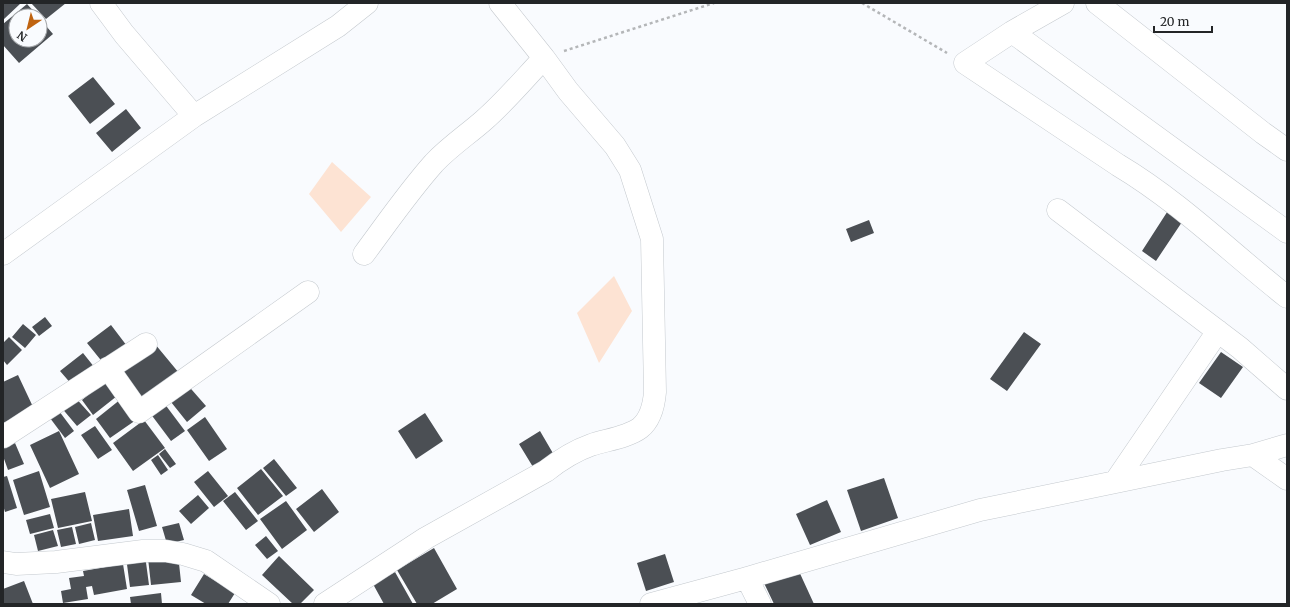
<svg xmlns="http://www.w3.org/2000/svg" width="1290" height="607" font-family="Merriweather,serif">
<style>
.green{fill:#fde3d3}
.building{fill:#4b4f54}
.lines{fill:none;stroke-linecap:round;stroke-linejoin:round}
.minor-casing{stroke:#c4c9ce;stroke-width:23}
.tertiary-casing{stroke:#c4c9ce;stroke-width:23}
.path{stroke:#b4b6b8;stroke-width:2.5;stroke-dasharray:3 3;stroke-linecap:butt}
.minor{stroke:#fff;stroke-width:22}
.tertiary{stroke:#fff;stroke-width:22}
</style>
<rect width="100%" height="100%" fill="#f9fbfe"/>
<path class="green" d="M 332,162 L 371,197 L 341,232 L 309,194 Z
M 614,276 L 632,311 L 599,363 L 577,313 Z"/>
<path class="building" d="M 3,3 L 21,3 L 3,20 Z
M 31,3 L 66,3 L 46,19 Z
M 27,4 L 38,16 L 16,16 L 16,40 L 40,40 L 40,19 L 53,34 L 19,63 L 3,45 L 3,24 Z
M 93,77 L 115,104 L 90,124 L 68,96 Z
M 126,109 L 141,128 L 112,152 L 96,133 Z
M 1171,206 L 1186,216 L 1156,261 L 1142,251 Z
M 869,220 L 874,233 L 851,242 L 846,229 Z
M 45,317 L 52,326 L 39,336 L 32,327 Z
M 23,324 L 36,335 L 25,348 L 12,337 Z
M 111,325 L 127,346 L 104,364 L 87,343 Z
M 1024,332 L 1041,344 L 1007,391 L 990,379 Z
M 9,337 L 22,350 L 7,365 L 3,360 L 3,343 Z
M 155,344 L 179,373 L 142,402 L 118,373 Z
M 1221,352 L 1243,367 L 1221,398 L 1199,383 Z
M 83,353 L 95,368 L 73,386 L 60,371 Z
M 18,375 L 34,409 L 3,423 L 3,382 Z
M 105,381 L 117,396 L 93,415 L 82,400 Z
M 185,382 L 206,406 L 187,422 L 167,397 Z
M 73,395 L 91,415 L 77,426 L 60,406 Z
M 121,399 L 136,420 L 110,438 L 96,419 Z
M 164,403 L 185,431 L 171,441 L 150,413 Z
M 59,411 L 74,431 L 65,438 L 50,418 Z
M 425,413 L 443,441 L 416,459 L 398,431 Z
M 205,417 L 227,449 L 209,461 L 187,430 Z
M 144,420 L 165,448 L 133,471 L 113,443 Z
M 95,426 L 112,450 L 98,459 L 81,435 Z
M 59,431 L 79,474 L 50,488 L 30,445 Z
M 540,431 L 554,455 L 533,467 L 519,444 Z
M 15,443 L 24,464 L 8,470 L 3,456 L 3,448 Z
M 165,449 L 176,464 L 170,468 L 159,454 Z
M 158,455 L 168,470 L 161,475 L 151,460 Z
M 274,459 L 297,488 L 286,496 L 263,468 Z
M 261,469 L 283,496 L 258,515 L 237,488 Z
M 39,471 L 50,507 L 24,515 L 13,480 Z
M 208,471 L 228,496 L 214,507 L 194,482 Z
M 7,476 L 17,508 L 5,512 L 3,505 L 3,477 Z
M 884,478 L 898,518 L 861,531 L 847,490 Z
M 145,485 L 157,526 L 139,531 L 127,490 Z
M 322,489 L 339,512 L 314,532 L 296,509 Z
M 85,492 L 92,521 L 58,528 L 51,499 Z
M 235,492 L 258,521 L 246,530 L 223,501 Z
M 198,495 L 209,508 L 191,524 L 179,511 Z
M 827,500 L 841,532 L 810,545 L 796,514 Z
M 286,501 L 307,530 L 282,549 L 260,519 Z
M 129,509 L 133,536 L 98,541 L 93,515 Z
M 50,514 L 54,528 L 30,534 L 26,520 Z
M 91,523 L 95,540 L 79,544 L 75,527 Z
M 179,523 L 184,540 L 167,544 L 162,527 Z
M 72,527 L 76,544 L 61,547 L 57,530 Z
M 53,530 L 58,546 L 38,551 L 34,535 Z
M 266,536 L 278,551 L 267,559 L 255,545 Z
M 434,548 L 457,589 L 432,604 L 417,604 L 397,570 Z
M 178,554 L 181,582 L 151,585 L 148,558 Z
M 665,554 L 674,582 L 646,591 L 637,563 Z
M 145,555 L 149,585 L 130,587 L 126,557 Z
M 279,556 L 314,590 L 300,604 L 293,604 L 262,575 Z
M 123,564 L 127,589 L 94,595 L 92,586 L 86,587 L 88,599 L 63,603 L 61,591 L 71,589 L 69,578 L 84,576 L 83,571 Z
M 797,567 L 814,604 L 774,604 L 764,583 Z
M 395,572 L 413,604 L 384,604 L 373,584 Z
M 204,574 L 235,593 L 228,604 L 206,604 L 191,595 Z
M 24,581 L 33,604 L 3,604 L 3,589 Z
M 161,593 L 162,604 L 131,604 L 130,597 Z"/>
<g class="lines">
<defs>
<path id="minor" d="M 1063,3 L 1012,32 L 965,63 L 1118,165 C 1180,202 1231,253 1287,297
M 1097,3 L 1263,133 L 1287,150
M 1012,32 L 1287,232
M 194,116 L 338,26 L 367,3
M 1058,210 L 1240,348 L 1287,389
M 3,254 L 194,116 L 124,34 L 101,3
M 364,254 C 387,223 409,191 434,163 C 449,147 467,135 483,121 C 505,102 524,79 544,58
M 108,368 L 139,412 L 308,292
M 3,437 L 146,344
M 1253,455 L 1287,479
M 1115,482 L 1218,331
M 747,578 L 760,604
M 325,604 L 426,538 L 546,471 C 560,460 574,451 591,445 C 606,440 628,437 640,428 C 650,420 654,404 655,392 L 652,239 L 630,170 L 615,146 L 568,91 L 544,58 L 500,3
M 651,604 L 747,578 L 980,510 L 1222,460 L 1253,455 L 1287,445"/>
<path id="tertiary" d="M 3,562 L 16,564 L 56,562 L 143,551 L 166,551 L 183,554 L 206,561 L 269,604"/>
</defs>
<use href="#minor" class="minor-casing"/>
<use href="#tertiary" class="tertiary-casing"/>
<path class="path" d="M 862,3 L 947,53
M 564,51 L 714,3"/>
<use href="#minor" class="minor"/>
<use href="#tertiary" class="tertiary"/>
</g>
<rect width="1290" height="607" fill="none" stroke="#232527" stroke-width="8"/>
<g transform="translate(28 28) rotate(215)"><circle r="19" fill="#f9fbfe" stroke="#a3a5a8"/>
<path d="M0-3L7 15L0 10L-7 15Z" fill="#bf6310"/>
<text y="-6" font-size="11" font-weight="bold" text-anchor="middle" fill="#232527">N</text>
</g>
<path d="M1154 26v6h58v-6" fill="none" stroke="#232527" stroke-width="2"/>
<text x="1160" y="26" font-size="12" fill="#232527" stroke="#f9fbfe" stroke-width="3" paint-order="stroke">20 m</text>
</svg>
